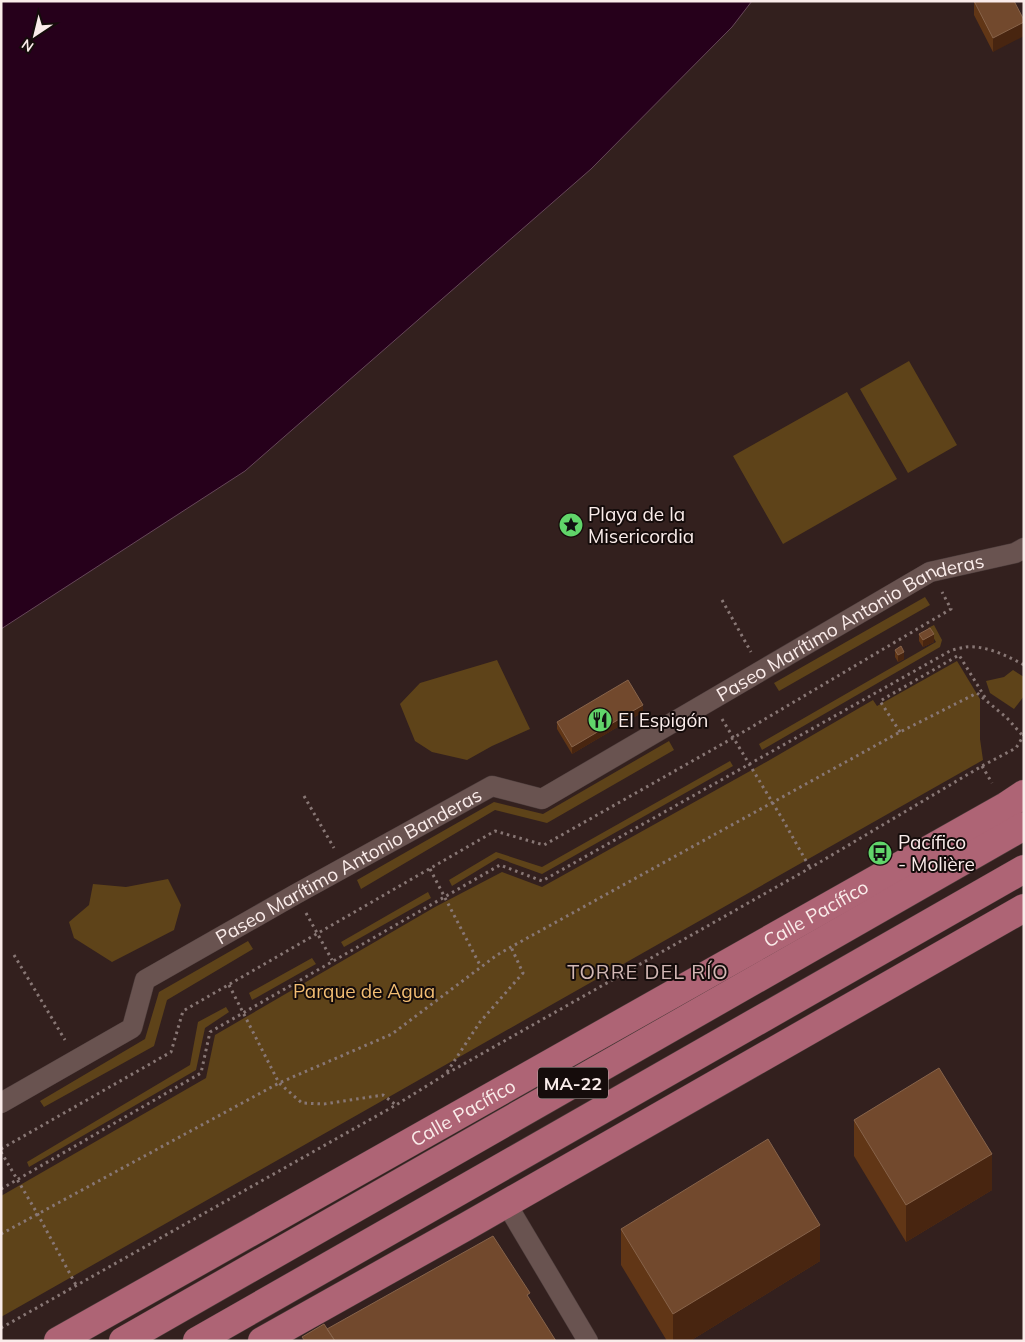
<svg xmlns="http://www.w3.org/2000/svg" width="1025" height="1342" font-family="Mulish,sans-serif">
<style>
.green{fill:#5e4319}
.water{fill:#26001b;stroke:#664759}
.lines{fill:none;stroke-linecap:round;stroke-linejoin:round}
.street-casing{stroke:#4b3b3a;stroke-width:21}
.primary-casing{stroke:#4b3b3a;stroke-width:29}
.path{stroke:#887775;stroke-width:3;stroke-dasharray:2.5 4;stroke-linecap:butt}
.street{stroke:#695350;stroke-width:20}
.primary{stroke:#ae6475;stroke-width:28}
.wall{fill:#613616}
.shaded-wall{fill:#482510}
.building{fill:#72492d;stroke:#87634a}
.labels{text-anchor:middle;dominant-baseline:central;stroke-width:4;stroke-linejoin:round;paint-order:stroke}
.shield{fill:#150c0b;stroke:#b5a9a7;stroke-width:1}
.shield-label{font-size:18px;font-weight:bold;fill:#faecea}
.poi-label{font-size:19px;fill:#faecea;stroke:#150c0b;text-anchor:start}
.street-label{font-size:19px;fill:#faecea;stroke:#150c0b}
.park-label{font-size:19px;fill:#f2bd73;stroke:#150c0b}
.neighbourhood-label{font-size:20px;letter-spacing:1px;fill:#d2b8b5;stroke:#150c0b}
</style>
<rect width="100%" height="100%" fill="#33201e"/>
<path class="green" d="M 909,361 L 957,445 L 908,473 L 860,389 Z
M 847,392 L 897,479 L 783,544 L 733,456 Z
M 925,597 L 930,605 L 779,691 L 774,683 Z
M 934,625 L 942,640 L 940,647 L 762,750 L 759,744 L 936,642 L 928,628 Z
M 497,660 L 530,729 L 492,746 L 467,760 L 432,752 L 415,741 L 400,704 L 420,683 Z
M 957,661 L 980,699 L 980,739 L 983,760 L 1,1317 L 1,1196 L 206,1078 L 215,1035 L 435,907 L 502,872 L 542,887 L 768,761 L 873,700 L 877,706 Z
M 1013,670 L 1024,677 L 1024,696 L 1014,709 L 990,693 L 986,681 L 1004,677 Z
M 669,741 L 674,750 L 547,823 L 495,810 L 361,889 L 357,880 L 494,802 L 543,814 Z
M 730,761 L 733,766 L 542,874 L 498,858 L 452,886 L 449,880 L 496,852 L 542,867 Z
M 168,879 L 181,905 L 174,930 L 112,962 L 74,938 L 69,922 L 89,905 L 93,884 L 126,887 Z
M 428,892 L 431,898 L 344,947 L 341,942 Z
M 248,941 L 253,949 L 167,1000 L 154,1046 L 44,1107 L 40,1101 L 145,1039 L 159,992 Z
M 312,958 L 316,964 L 252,1000 L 249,993 Z
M 226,1007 L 229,1012 L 205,1028 L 196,1070 L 29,1167 L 27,1162 L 190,1065 L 198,1022 Z"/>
<path class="water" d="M 1,1 L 752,1 L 732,27 L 591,169 L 245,471 L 1,629 Z"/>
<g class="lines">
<defs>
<g id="street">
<path id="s1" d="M 1,1103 L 132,1028 L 145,980 L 296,894 L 492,786 L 542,799 L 930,572 L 1015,553 L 1024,548"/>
<path d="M 506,1203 L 588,1341"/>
</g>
<g id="primary">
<path id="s2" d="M 58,1341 L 1006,806 L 1024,794"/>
<path d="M 123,1341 L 1024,826"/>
<path d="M 197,1341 L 1024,869"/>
<path d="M 262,1341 L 467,1226 L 1024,908"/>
</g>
</defs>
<use href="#street" class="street-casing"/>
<use href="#primary" class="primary-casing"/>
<path class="path" d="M 722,600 L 751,652
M 722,719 L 783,820 L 810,868
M 900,732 L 880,701 L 959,655 L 986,699
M 982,766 L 992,783
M 304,796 L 334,848
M 430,869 L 481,967
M 306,913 L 332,960
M 14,955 L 65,1040
M 229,985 L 279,1083 L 302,1103 L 324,1104 L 383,1095 L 396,1105
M 447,1072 L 480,1022 L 523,973 L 511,947
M 1,1149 L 171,1052 L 183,1011 L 495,831 L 544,845 L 733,738 L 951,609 L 942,592
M 1,1152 L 37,1213 L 76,1285
M 1,1189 L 201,1073 L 210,1032 L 500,865 L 542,881 L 950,651 C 955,649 961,648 966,647 C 985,645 1008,656 1024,665
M 1,1234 L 279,1083 L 392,1034 L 497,955 L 511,947 L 900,732 L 977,693 L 1007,718 L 1023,736
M 1,1328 L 396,1105 L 446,1074 L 810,868 L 982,766 L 1016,748 L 1024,735"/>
<use href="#street" class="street"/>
<use href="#primary" class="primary"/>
</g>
<path class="wall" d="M 974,1 L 1024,20 L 993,52 L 974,15 Z
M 919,634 L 934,642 L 923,647 L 919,641 Z
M 895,650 L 904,659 L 898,662 L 895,657 Z
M 643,712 L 572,754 L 557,729 L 557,722 Z
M 854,1120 L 992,1190 L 906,1242 L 854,1156 Z
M 621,1229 L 820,1261 L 690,1341 L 667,1341 L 621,1265 Z"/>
<path class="shaded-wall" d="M 1024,22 L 1024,36 L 993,52 L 993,38 Z
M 934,634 L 934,642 L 923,647 L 923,640 Z
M 904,652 L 904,659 L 898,662 L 898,655 Z
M 643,705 L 643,712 L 572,754 L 572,747 Z
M 992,1154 L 992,1190 L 906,1242 L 906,1205 Z
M 820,1225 L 820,1261 L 690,1341 L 673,1341 L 673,1314 Z"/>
<path class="building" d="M 974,1 L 1014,1 L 1024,20 L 1024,22 L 993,38 Z
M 930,628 L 934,634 L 923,640 L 919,634 Z
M 901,646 L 904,652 L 898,655 L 895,650 Z
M 628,680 L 643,705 L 572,747 L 557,722 Z
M 939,1068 L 992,1154 L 906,1205 L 854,1120 Z
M 768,1139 L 820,1225 L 673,1314 L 621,1229 Z
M 493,1236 L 530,1293 L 527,1295 L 556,1341 L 335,1341 L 327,1329 Z
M 324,1324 L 335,1341 L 305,1341 L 302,1337 Z"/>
<defs>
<symbol id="sight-disc" viewBox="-11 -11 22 22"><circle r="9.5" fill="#61d56a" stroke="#150c0b"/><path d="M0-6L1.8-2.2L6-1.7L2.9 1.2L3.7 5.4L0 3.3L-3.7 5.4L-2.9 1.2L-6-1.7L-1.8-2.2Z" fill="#111"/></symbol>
<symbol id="restaurant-disc" viewBox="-11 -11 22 22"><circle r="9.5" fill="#61d56a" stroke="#150c0b"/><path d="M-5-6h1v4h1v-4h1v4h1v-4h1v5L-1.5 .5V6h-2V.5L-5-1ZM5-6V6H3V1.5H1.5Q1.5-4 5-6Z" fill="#111"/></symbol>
<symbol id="bus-disc" viewBox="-11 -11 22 22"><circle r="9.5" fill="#61d56a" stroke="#150c0b"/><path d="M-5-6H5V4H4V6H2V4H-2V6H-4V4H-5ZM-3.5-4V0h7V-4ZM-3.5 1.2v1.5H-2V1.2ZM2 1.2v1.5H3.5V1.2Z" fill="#111"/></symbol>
</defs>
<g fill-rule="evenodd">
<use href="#sight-disc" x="557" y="511" width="28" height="28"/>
<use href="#restaurant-disc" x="586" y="706" width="28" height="28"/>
<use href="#bus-disc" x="866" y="839" width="28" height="28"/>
</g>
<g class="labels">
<rect class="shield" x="538" y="1067.5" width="70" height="31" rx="4"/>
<g class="shield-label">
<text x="573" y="1083">MA-22</text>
</g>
<g class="poi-label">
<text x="588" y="514">Playa de la<tspan x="588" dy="22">Misericordia</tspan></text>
<text x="618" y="720">El Espigón</text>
<text x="898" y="842">Pacífico<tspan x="898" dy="22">- Molière</tspan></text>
</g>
<g class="street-label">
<text stroke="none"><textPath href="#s1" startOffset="1004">Paseo Marítimo Antonio Banderas</textPath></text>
<text stroke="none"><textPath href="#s1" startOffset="434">Paseo Marítimo Antonio Banderas</textPath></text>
<text stroke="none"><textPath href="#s2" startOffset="870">Calle Pacífico</textPath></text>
<text stroke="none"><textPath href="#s2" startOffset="465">Calle Pacífico</textPath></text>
</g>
<g class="park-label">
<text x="364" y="991">Parque de Agua</text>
</g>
<g class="neighbourhood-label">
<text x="648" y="971">TORRE DEL RÍO</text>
</g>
</g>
<rect width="1025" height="1342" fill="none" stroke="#faecea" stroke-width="5"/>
<g transform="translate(35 35) rotate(215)" stroke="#150c0b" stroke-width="4" paint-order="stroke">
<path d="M0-4L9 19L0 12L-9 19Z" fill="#faecea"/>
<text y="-8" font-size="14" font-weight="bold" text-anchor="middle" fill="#faecea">N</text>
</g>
</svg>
